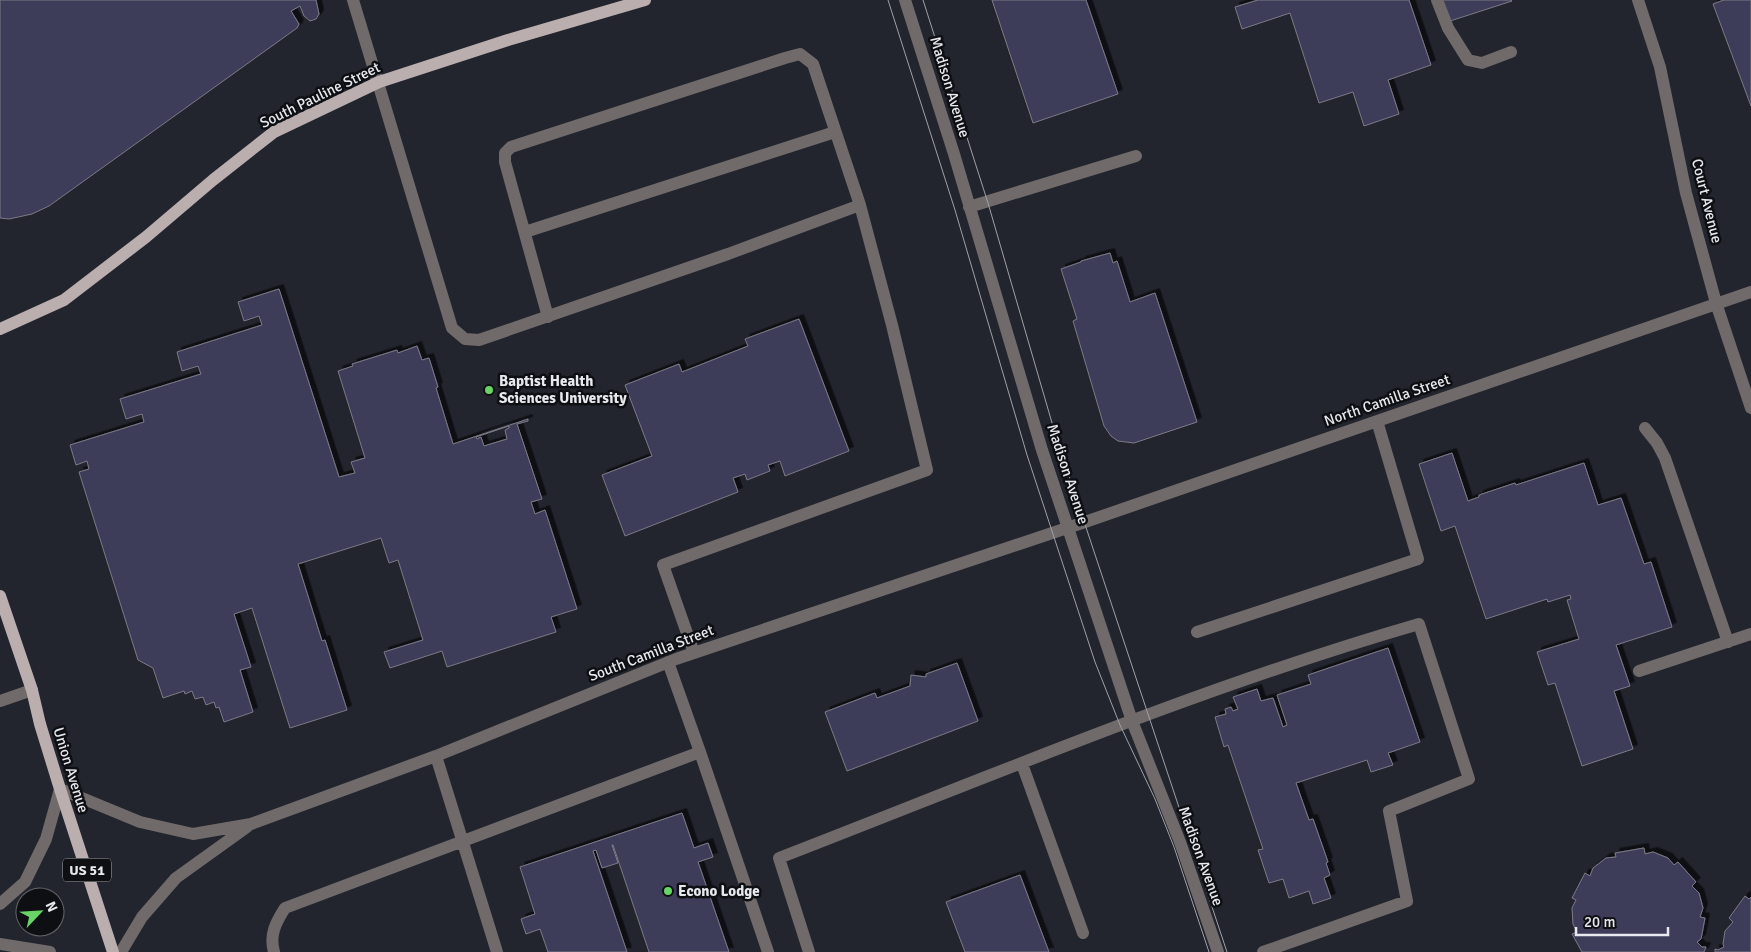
<svg xmlns="http://www.w3.org/2000/svg" width="1751" height="952" font-family="Signika,sans-serif">
<style>
.building{fill:#3e3c5a;stroke:#7b7a86;fill-rule:evenodd;filter:url(#shadow)}
.lines{fill:none;stroke-linecap:round;stroke-linejoin:round}
.minor{stroke:#706a6a;stroke-width:12}
.major{stroke:#bbaeaf;stroke-width:12}
.tram{stroke:#9fa1a8;stroke-width:1}
.poi-dot{fill:#67d465;stroke:#0d0f13;stroke-width:2}
.labels{text-anchor:middle;dominant-baseline:central;stroke-width:5;stroke-linejoin:round;paint-order:stroke}
.shield{fill:#0d0f13;stroke:#a6a8ad;stroke-width:1}
.shield-label{font-size:14px;font-weight:bold;fill:#e7e9ef}
.street-label{font-size:15px;fill:#e7e9ef;stroke:#0d0f13}
.poi-label{font-size:15px;font-weight:bold;fill:#e7e9ef;stroke:#0d0f13;text-anchor:start}
</style>
<defs>
<filter id="shadow"><feDropShadow dx="4.5" dy="-4.5" stdDeviation="0" flood-color="#0009"/></filter>
</defs>
<rect width="100%" height="100%" fill="#23252e"/>
<path class="building" d="M 0,0 L 316,0 L 319,14 L 316,19 L 310,21 L 304,16 L 300,6 L 291,11 L 299,24 L 297,28 L 49,206 L 32,214 L 9,219 L 0,218 Z
M 992,0 L 1086,0 L 1118,94 L 1033,123 Z
M 1258,0 L 1409,0 L 1431,65 L 1388,80 L 1399,114 L 1364,126 L 1353,92 L 1319,103 L 1290,13 L 1242,29 L 1235,7 Z
M 1439,0 L 1511,0 L 1512,1 L 1447,22 Z
M 1724,0 L 1751,0 L 1751,106 L 1713,4 Z
M 1110,253 L 1113,263 L 1117,261 L 1130,302 L 1155,293 L 1197,422 L 1134,443 L 1118,441 L 1111,436 L 1104,426 L 1073,321 L 1077,319 L 1061,269 L 1081,262 L 1081,261 Z
M 279,289 L 339,477 L 355,473 L 351,462 L 365,458 L 338,371 L 353,366 L 352,364 L 397,350 L 398,353 L 417,346 L 422,360 L 429,358 L 438,387 L 436,388 L 453,444 L 528,419 L 528,421 L 517,424 L 542,499 L 531,502 L 535,514 L 545,510 L 577,609 L 551,617 L 556,632 L 447,667 L 442,651 L 390,668 L 384,652 L 423,640 L 398,560 L 389,563 L 381,538 L 298,564 L 322,641 L 325,640 L 347,710 L 290,728 L 252,608 L 234,614 L 251,667 L 240,670 L 253,712 L 224,722 L 219,707 L 216,708 L 214,702 L 206,705 L 203,697 L 195,699 L 192,691 L 185,694 L 184,691 L 163,698 L 153,668 L 138,660 L 79,472 L 89,469 L 87,461 L 76,465 L 70,445 L 144,422 L 142,414 L 126,419 L 120,399 L 201,374 L 198,366 L 182,371 L 177,352 L 262,325 L 259,316 L 244,321 L 238,302 ZM 509,426 L 509,428 L 505,430 L 507,439 L 484,446 L 481,437 L 477,439 L 476,437 Z
M 799,319 L 849,451 L 785,476 L 780,461 L 768,465 L 770,471 L 747,480 L 745,474 L 733,478 L 738,492 L 625,536 L 602,475 L 652,456 L 625,385 L 679,364 L 682,372 L 748,346 L 745,339 Z
M 1452,453 L 1468,501 L 1479,497 L 1479,495 L 1515,483 L 1516,485 L 1584,463 L 1598,505 L 1621,498 L 1644,564 L 1651,562 L 1672,627 L 1616,645 L 1630,686 L 1614,691 L 1633,749 L 1582,766 L 1555,683 L 1548,685 L 1537,652 L 1579,639 L 1567,600 L 1571,599 L 1570,595 L 1548,602 L 1547,599 L 1486,619 L 1455,526 L 1441,531 L 1419,464 Z
M 1388,648 L 1420,742 L 1388,753 L 1393,765 L 1371,772 L 1367,760 L 1296,783 L 1309,820 L 1313,819 L 1328,862 L 1326,863 L 1330,875 L 1324,878 L 1331,898 L 1313,904 L 1309,891 L 1289,898 L 1283,879 L 1269,883 L 1258,850 L 1263,849 L 1228,745 L 1224,747 L 1215,717 L 1226,714 L 1225,709 L 1231,707 L 1233,711 L 1238,709 L 1233,697 L 1257,689 L 1261,701 L 1273,698 L 1283,727 L 1287,725 L 1277,695 L 1311,684 L 1308,675 Z
M 957,663 L 978,721 L 847,771 L 825,712 L 875,693 L 877,698 L 910,686 L 911,675 L 926,677 L 926,674 Z
M 682,813 L 694,848 L 708,843 L 713,857 L 698,862 L 729,952 L 649,952 L 613,845 L 612,845 L 618,863 L 602,868 L 596,850 L 593,851 L 627,952 L 548,952 L 540,929 L 526,934 L 521,919 L 535,914 L 520,867 Z
M 1644,848 L 1645,854 L 1653,852 L 1668,858 L 1674,865 L 1678,862 L 1696,882 L 1692,886 L 1699,893 L 1703,908 L 1700,917 L 1705,918 L 1701,939 L 1697,942 L 1702,947 L 1706,947 L 1704,952 L 1582,952 L 1572,934 L 1577,932 L 1573,924 L 1572,908 L 1576,900 L 1572,898 L 1585,873 L 1590,876 L 1593,868 L 1606,858 L 1616,857 L 1615,853 Z
M 1020,875 L 1049,952 L 965,952 L 946,902 Z
M 1745,896 L 1749,899 L 1751,897 L 1751,952 L 1715,952 L 1715,949 L 1718,950 L 1724,947 L 1723,944 L 1725,931 L 1733,922 L 1729,918 Z"/>
<g class="lines">
<path class="minor" d="M 353,0 L 452,328 L 465,339 L 479,340 L 728,254 L 860,205 L 813,64 L 800,54 L 785,58 L 511,147 L 505,153 L 505,162 L 548,317
M 905,0 L 954,154 L 1042,450 L 1068,528 L 1132,721 L 1180,842 L 1218,952
M 1437,0 L 1448,28 L 1468,60 L 1482,63 L 1511,52
M 1638,0 L 1660,67 L 1686,193 L 1716,303 L 1751,408
M 969,207 L 1136,156
M 525,232 L 835,132
M 1645,428 L 1657,443 L 1665,458 L 1728,642
M 1197,632 L 1418,559 L 1377,421
M 694,653 L 663,565 L 927,470 L 892,325 L 860,205
M 668,662 L 700,752
M 1639,671 L 1751,634
M 0,701 L 32,690
M 436,756 L 497,952
M 1022,764 L 1083,933
M 0,904 L 25,882 L 46,839 L 60,789 L 140,822 L 193,834 L 251,824 L 436,756 L 676,659 L 1085,522 L 1751,292
M 0,944 L 50,952
M 121,952 L 142,917 L 176,878 L 247,827
M 274,952 C 269,935 276,922 285,908 L 700,752 L 768,952
M 809,952 L 779,858 C 991,776 1201,687 1419,624 L 1469,779 L 1389,811 L 1407,901 L 1263,952"/>
<path class="major" d="M 0,329 L 64,300 L 146,237 L 213,180 L 274,132 L 379,82 L 508,40 L 645,0
M 0,596 L 32,690 L 40,724 L 60,789 L 113,952"/>
<path class="tram" d="M 888,0 L 955,210 L 1027,455 L 1095,662 L 1120,725 L 1155,799 L 1174,847 L 1209,952
M 923,0 L 988,203 L 1057,440 L 1227,952"/>
</g>
<g class="poi-dot">
<circle cx="489" cy="390" r="5"/>
<circle cx="668" cy="891" r="5"/>
</g>
<g class="labels">
<rect class="shield" x="63" y="858.5" width="48" height="23" rx="4"/>
<g class="shield-label">
<text x="87" y="870">US 51</text>
</g>
<g class="street-label">
<text transform="translate(950 87) rotate(73)">Madison Avenue</text>
<text transform="translate(320 95) rotate(-26)">South Pauline Street</text>
<text transform="translate(1707 201) rotate(76)">Court Avenue</text>
<text transform="translate(1387 400) rotate(-19)">North Camilla Street</text>
<text transform="translate(1068 474) rotate(72)">Madison Avenue</text>
<text transform="translate(651 653) rotate(-21)">South Camilla Street</text>
<text transform="translate(71 770) rotate(73)">Union Avenue</text>
<text transform="translate(1201 856) rotate(70)">Madison Avenue</text>
</g>
<g class="poi-label">
<text x="499" y="381">Baptist Health<tspan x="499" dy="17">Sciences University</tspan></text>
<text x="678" y="891">Econo Lodge</text>
</g>
</g>
<g transform="translate(40 912) rotate(65)"><circle r="24" fill="#0d0f13" stroke="#64666b"/>
<path d="M0-4L9 19L0 12L-9 19Z" fill="#67d465"/>
<text y="-8" font-size="14" font-weight="bold" text-anchor="middle" fill="#e7e9ef">N</text>
</g>
<path d="M1576 927v8h92v-8" fill="none" stroke="#e7e9ef" stroke-width="2.5"/>
<text x="1584" y="927" font-size="15" fill="#e7e9ef" stroke="#0d0f13" stroke-width="4" paint-order="stroke">20 m</text>
</svg>
